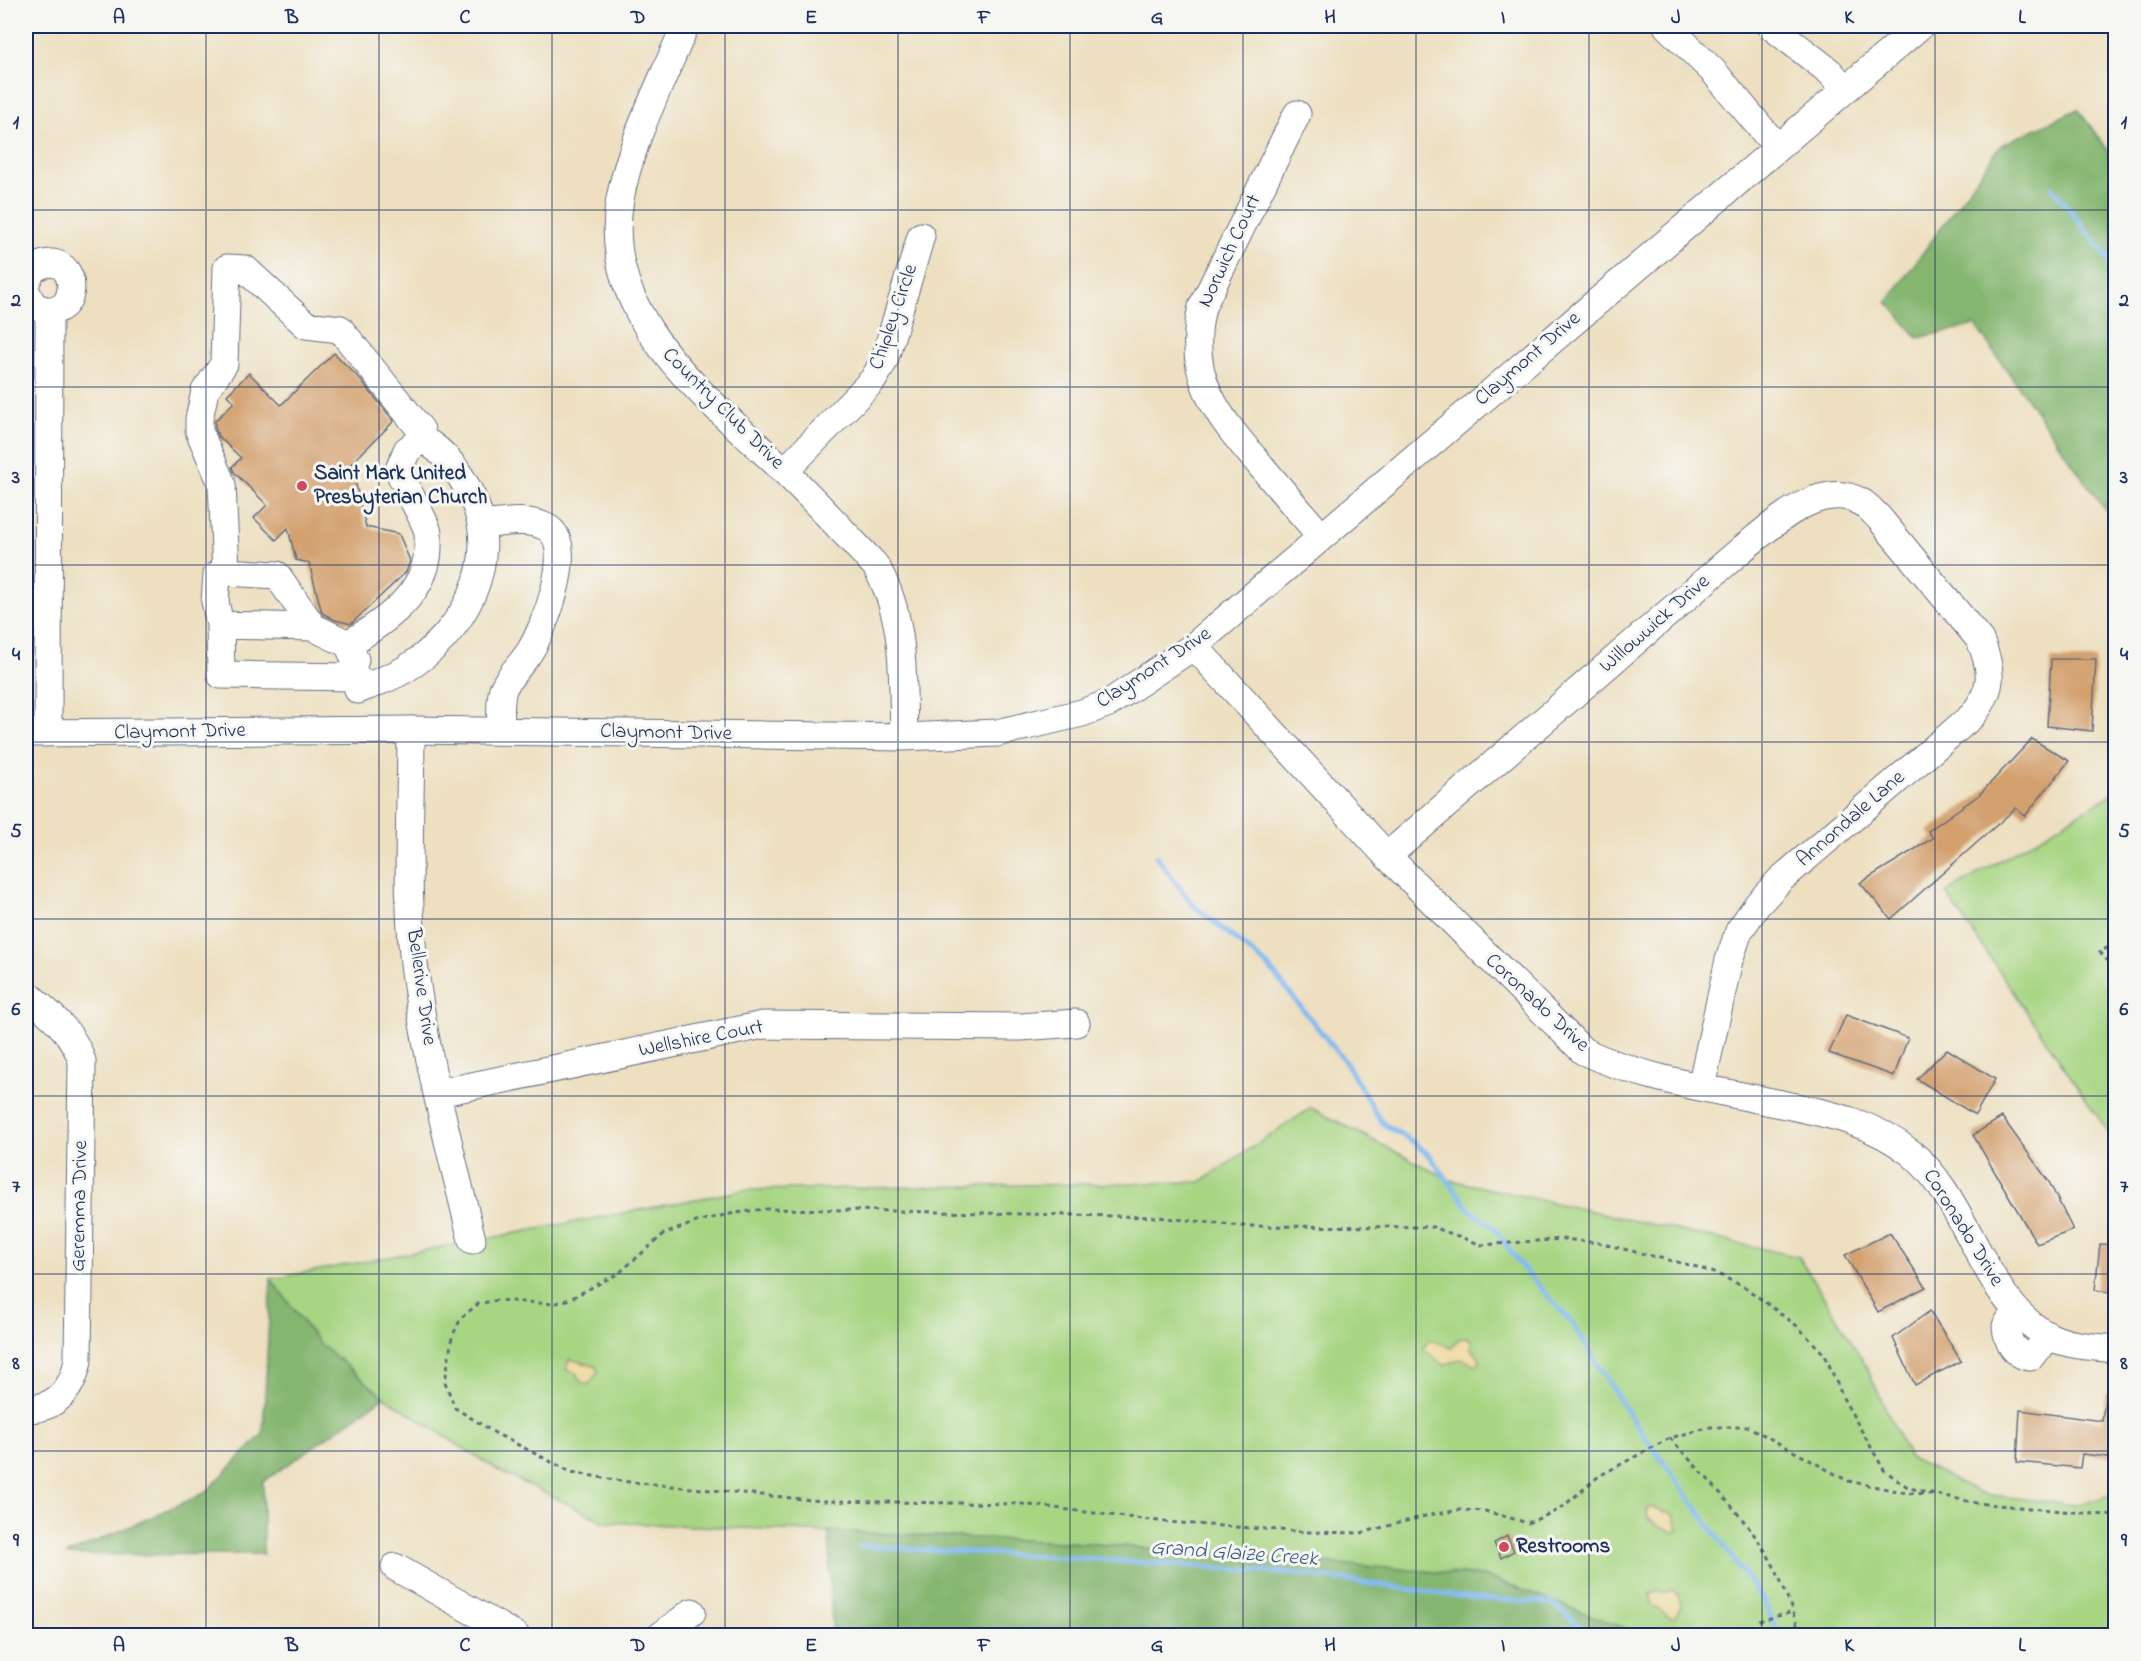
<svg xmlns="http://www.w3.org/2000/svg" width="2141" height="1661" font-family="'Indie Flower',sans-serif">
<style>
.green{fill:#a7d582;stroke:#618270;stroke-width:1.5}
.forest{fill:#85b670;stroke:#507267;stroke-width:1.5}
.sand{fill:#eeda9e;stroke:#84847e;stroke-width:1.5}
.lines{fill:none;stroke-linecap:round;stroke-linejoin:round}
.stream{stroke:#82baf2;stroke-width:5}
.building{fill:#d3a06e}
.minor-casing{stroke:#646d80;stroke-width:29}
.path{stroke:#646d80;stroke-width:3;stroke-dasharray:4.5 4.5;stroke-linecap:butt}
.minor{stroke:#fff;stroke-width:27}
.grid{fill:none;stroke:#1b2f5e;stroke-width:1.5;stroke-opacity:0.55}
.poi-dot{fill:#d1495b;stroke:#f6f6f2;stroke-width:2}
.labels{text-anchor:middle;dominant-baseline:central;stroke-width:6;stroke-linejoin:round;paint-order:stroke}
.street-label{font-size:21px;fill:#1b2f5e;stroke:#f6f6f2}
.poi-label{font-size:21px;font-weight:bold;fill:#1b2f5e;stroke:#f6f6f2;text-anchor:start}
.water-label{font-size:22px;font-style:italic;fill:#3a598a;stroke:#f6f6f2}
.neatline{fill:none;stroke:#1b2f5e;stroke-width:2}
.grid-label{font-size:20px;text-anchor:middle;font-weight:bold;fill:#1b2f5e}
</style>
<rect width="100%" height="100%" fill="#f6f6f2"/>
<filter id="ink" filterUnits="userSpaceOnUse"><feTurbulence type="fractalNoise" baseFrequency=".0167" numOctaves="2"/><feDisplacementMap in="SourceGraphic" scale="12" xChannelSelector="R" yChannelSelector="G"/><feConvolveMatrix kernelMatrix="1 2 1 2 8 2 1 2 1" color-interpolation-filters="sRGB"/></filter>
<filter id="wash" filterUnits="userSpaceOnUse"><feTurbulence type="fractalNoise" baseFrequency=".008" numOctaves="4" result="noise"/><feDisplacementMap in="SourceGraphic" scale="24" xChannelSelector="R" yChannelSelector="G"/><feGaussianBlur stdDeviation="1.35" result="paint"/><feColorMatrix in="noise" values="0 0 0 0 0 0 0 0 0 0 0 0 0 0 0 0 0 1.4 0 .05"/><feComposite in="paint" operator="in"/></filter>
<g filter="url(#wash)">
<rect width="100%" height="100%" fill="#eddfbf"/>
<path class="green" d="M 2115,792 L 2115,1142 L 1946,893 Z
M 1311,1108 L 1450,1180 L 1799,1257 L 1864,1362 L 1909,1458 L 1983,1494 L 2075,1505 L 2115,1494 L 2115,1635 L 1634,1635 L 1624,1628 L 1484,1576 L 1083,1543 L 605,1522 L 497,1470 L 384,1397 L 318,1342 L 271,1279 L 745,1190 L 1200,1182 Z"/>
<path class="forest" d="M 2078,109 L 2115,160 L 2115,524 L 1975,325 L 1918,338 L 1887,302 L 2001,145 Z
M 271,1279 L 318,1342 L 384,1397 L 263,1482 L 263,1554 L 66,1555 L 205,1493 L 263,1434 Z
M 829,1531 L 1083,1543 L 1484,1576 L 1624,1628 L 1634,1635 L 832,1635 Z"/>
<path class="sand" d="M 1468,1337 L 1471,1341 L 1471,1349 L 1479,1357 L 1479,1363 L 1476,1365 L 1461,1359 L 1444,1365 L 1423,1349 L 1428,1341 L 1436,1341 L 1451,1348 L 1459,1339 Z
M 569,1359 L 595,1366 L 598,1371 L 590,1384 L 581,1382 L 576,1373 L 566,1370 Z
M 1652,1507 L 1673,1514 L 1678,1530 L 1675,1532 L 1659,1527 L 1648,1518 L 1646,1510 Z
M 1658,1590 L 1663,1593 L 1672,1590 L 1677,1594 L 1681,1605 L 1675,1617 L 1670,1617 L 1652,1605 L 1651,1594 Z"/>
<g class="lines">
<path class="stream" d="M 2052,187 L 2116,268
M 1156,856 L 1192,904 L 1267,965 L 1346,1063 L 1382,1123 L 1415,1143 L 1430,1156 L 1468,1208 L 1493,1227 L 1522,1267 L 1573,1324 L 1627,1412 L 1763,1600 L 1779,1636
M 861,1546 L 1094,1559 L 1300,1574 L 1472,1598 L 1552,1603 L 1592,1636"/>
</g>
<g id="blocks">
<path class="building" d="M 334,353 L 359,378 L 394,421 L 351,464 L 366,527 L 399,534 L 410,561 L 406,572 L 351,624 L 335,620 L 322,613 L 309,563 L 296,560 L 288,528 L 276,540 L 254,518 L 267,505 L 234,472 L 232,467 L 241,458 L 218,436 L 215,428 L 215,421 L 234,402 L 227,395 L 249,373 L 281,405 Z
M 2051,659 L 2096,659 L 2092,731 L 2047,726 Z
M 2032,739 L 2069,761 L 2025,816 L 2016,808 L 1891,919 L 1860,883 L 1933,838 L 1928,831 L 1979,795 Z
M 1846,1015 L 1908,1038 L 1894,1076 L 1829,1053 Z
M 1947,1049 L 1995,1079 L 1975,1115 L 1917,1079 Z
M 2002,1117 L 2049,1182 L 2073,1230 L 2037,1244 L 1973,1135 Z
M 1890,1233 L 1926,1287 L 1878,1312 L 1845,1255 Z
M 2100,1244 L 2115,1245 L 2115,1293 L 2095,1290 Z
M 1930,1311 L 1961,1361 L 1915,1385 L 1893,1338 Z
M 2106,1393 L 2115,1394 L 2115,1458 L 2082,1454 L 2080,1468 L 2017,1462 L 2020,1410 L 2102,1421 Z
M 1507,1536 L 1514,1551 L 1501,1558 L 1494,1543 Z"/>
</g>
</g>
<g filter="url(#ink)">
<use href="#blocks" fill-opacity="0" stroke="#646d80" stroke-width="1.5"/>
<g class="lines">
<defs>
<path id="minor" d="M 685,26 C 662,82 631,139 620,199 C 598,317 706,396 780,467 C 813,498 844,533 875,565 C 907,618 902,677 904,737
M 1667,26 L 1714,72 L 1776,146
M 1771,26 L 1830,72 L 1845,89
M 1297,114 L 1202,307 C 1185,378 1218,416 1261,466 C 1281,490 1301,513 1321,536
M 26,282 L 33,269 C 83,240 84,333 33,305 L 26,291
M 785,471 L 873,380 L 884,361 L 921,236
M 482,525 C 502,523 527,517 546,527 C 578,543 544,629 530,651 C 522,664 509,675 503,689 C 499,701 501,719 501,731
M 226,572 L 222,484 L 199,431 L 199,419 L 205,391 L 224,364 L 227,268 L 245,269 L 306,325 L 340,329 L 421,430 L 422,439 L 407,450 L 399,470 C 406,491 419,508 427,529 C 429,534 428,541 428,547 C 428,593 383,623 348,644
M 220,625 L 313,627 L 348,644 L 355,660
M 313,627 L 277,575 L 226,572 L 217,575 L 215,601 L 220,625 L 221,675 L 357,677
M 1194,646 L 1387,856 L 1583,1051 C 1642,1079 1712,1089 1776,1103 C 1825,1113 1871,1121 1911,1153 C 1968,1198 1983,1303 2049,1336 C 2068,1346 2094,1347 2116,1349
M 358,690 C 373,684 390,678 404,670 C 463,635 503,562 472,497 C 460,473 446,452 422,439
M 411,730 C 411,814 404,902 417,986 C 429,1071 452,1156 472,1240
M 26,733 L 411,730 L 904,737 L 997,733 L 1082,713 L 1109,703 L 1194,646 L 1920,26
M 48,733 L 49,310
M 1387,856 L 1741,550 C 1772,526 1820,477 1863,503 C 1869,507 1875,514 1880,519 L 1980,640 C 1993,671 1994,689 1972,716 L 1780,880 L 1757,905 L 1739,931 L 1729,960 L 1701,1087
M 26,993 C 49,1014 72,1030 82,1061 L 78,1360 C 73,1389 56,1409 26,1409
M 438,1093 L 763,1025 L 1021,1027 L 1076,1023
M 2015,1312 L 2006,1326 C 2007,1340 2013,1355 2030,1357 L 2050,1337
M 395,1567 L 516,1636
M 660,1636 L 692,1612"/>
</defs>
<use href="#minor" class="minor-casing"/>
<path class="path" d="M 2116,943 L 2100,952 L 2116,971
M 2116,1037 C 2106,1055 2103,1074 2116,1092
M 1670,1438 C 1704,1476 1744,1515 1770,1559 C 1784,1584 1791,1609 1801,1636
M 1932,1494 L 1907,1493 L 1848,1481 L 1749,1427 L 1711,1427 L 1670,1438 L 1599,1476 L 1559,1510 L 1528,1523 L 1485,1511 L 1461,1510 L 1429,1515 L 1361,1533 L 1307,1532 L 1166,1522 L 1022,1504 L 822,1501 L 621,1481 L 571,1472 L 495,1433 L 455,1408 L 445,1382 L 452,1337 L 461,1318 L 478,1304 L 497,1300 L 553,1304 L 570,1299 L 619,1273 L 664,1234 L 699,1221 L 730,1214 L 763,1209 L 850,1210 L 1158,1217 L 1242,1226 L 1433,1227 L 1482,1245 L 1564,1239 L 1599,1243 L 1697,1267 L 1722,1276 L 1746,1288 L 1797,1326 L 1825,1355 L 1843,1398 L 1884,1470 L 1909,1488 L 1976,1503 L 2116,1516
M 1759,1621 L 1793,1612"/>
<use href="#minor" class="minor"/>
</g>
</g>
<path class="grid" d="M 206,26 L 206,1636M 379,26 L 379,1636M 552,26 L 552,1636M 725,26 L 725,1636M 898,26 L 898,1636M 1070,26 L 1070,1636M 1243,26 L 1243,1636M 1416,26 L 1416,1636M 1589,26 L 1589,1636M 1762,26 L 1762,1636M 1935,26 L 1935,1636M 26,210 L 2116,210M 26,387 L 2116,387M 26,565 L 2116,565M 26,742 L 2116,742M 26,919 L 2116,919M 26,1096 L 2116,1096M 26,1274 L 2116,1274M 26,1451 L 2116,1451"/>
<g class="poi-dot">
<circle cx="302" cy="486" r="6"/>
<circle cx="1504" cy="1547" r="6"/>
</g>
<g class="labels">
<g class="street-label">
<text transform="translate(1230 251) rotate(-65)">Norwich Court</text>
<text transform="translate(894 317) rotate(-71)">Chipley Circle</text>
<text transform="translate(1528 359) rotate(-41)">Claymont Drive</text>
<text transform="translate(723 409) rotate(45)">Country Club Drive</text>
<text transform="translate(1655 624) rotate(-41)">Willowwick Drive</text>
<text transform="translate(1154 668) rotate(-33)">Claymont Drive</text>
<text transform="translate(180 732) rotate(-1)">Claymont Drive</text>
<text transform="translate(666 733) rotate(1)">Claymont Drive</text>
<text transform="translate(1851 819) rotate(-41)">Annondale Lane</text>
<text transform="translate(421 987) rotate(82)">Bellerive Drive</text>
<text transform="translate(1537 1003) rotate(43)">Coronado Drive</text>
<text transform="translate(701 1039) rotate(-11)">Wellshire Court</text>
<text transform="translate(80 1206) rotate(-89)">Geremma Drive</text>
<text transform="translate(1963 1228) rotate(58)">Coronado Drive</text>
</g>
<g class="poi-label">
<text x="314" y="474">Saint Mark United<tspan x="314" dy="24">Presbyterian Church</tspan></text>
<text x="1516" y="1547">Restrooms</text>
</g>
<g class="water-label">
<text transform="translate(1234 1554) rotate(4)">Grand Glaize Creek</text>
</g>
</g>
<rect width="2141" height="1661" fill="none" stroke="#f6f6f2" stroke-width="66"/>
<rect x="33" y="33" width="2075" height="1595" class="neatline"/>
<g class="grid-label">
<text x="119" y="23">A</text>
<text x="292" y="23">B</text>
<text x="465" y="23">C</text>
<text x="638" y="23">D</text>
<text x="811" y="23">E</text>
<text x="984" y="23">F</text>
<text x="1157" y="23">G</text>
<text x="1330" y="23">H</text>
<text x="1503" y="23">I</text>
<text x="1676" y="23">J</text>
<text x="1849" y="23">K</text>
<text x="2022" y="23">L</text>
<text x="16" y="128">1</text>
<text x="2124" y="128">1</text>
<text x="16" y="306">2</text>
<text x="2124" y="306">2</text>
<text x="16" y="483">3</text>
<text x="2124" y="483">3</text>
<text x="16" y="660">4</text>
<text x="2124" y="660">4</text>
<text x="16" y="837">5</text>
<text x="2124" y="837">5</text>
<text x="16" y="1015">6</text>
<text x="2124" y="1015">6</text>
<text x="16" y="1192">7</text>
<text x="2124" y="1192">7</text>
<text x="16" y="1369">8</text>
<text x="2124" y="1369">8</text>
<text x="16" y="1546">9</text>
<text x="2124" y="1546">9</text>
<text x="119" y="1651">A</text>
<text x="292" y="1651">B</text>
<text x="465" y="1651">C</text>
<text x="638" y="1651">D</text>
<text x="811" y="1651">E</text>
<text x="984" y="1651">F</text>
<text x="1157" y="1651">G</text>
<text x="1330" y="1651">H</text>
<text x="1503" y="1651">I</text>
<text x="1676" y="1651">J</text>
<text x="1849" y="1651">K</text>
<text x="2022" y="1651">L</text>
</g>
</svg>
